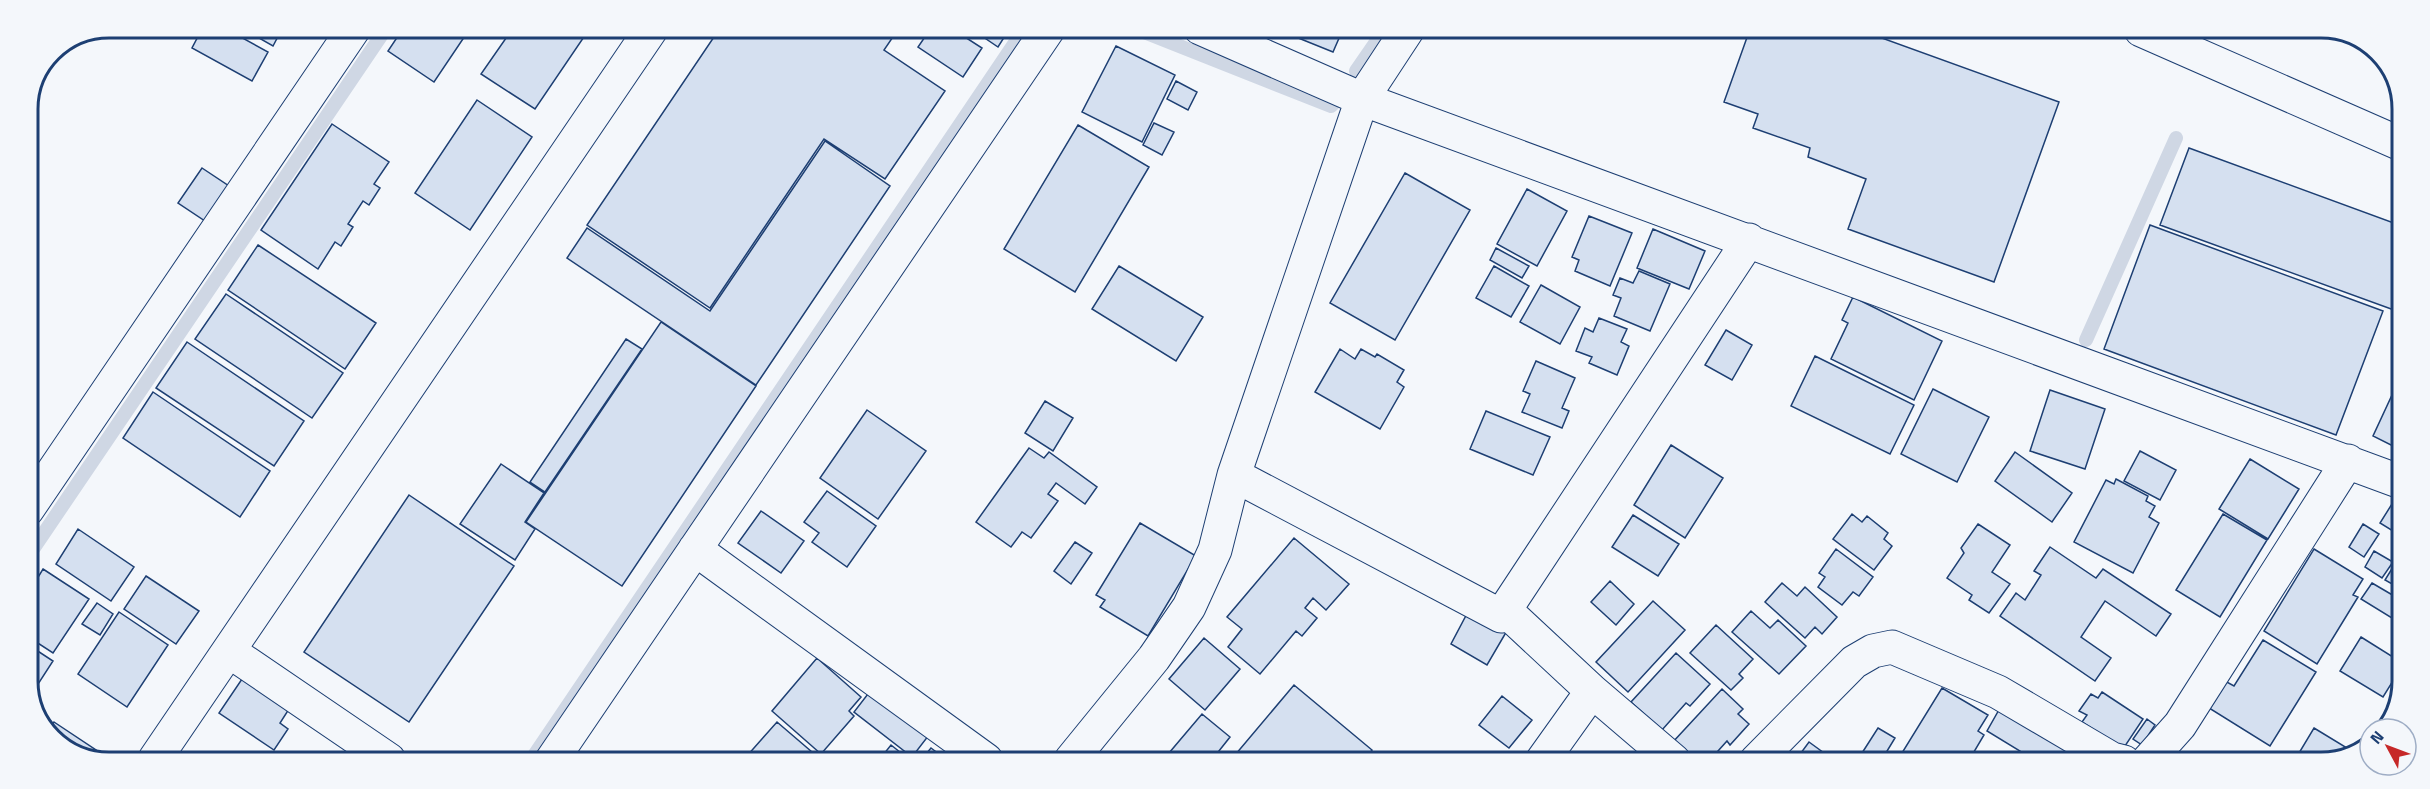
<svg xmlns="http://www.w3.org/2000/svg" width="2430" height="789" font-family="'Titillium Web',sans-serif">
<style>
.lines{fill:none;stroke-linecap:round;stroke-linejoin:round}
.stream{stroke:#cfd7e4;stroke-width:14}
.building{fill:#d5e0f0;stroke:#1d3f73;stroke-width:1.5}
.street-casing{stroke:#1d3f73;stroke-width:35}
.secondary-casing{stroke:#1d3f73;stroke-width:35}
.street{stroke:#f4f7fb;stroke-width:33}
.secondary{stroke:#f4f7fb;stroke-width:33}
.rim{fill:none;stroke:#1d3f73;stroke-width:3}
</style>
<rect width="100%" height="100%" fill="#f4f7fb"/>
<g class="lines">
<path class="stream" d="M 1134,28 L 1331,106 L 1333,104
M 1356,71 L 1385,29
M 2086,340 L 2176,138
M 27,558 L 387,27
M 531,760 L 1025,28"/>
</g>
<path class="building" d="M 203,27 L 238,27 L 235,34 L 268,52 L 252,81 L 192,48 Z
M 249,27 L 283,27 L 273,46 L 247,31 Z
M 404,27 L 471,27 L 434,82 L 388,51 Z
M 513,28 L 590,28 L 535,109 L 481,74 Z
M 720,28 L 899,28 L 884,50 L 945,91 L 885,179 L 824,139 L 710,308 L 587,225 Z
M 931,28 L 951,28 L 982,48 L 963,77 L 918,47 Z
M 970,28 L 1010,28 L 998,47 Z
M 1276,29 L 1343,29 L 1333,52 Z
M 1529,29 L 1546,29 L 1543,35 Z
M 1750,29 L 1857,29 L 2059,102 L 1994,282 L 1848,229 L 1866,179 L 1808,157 L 1810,148 L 1753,128 L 1758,114 L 1724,102 Z
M 1116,46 L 1175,75 L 1142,142 L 1082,112 Z
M 1176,81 L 1197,92 L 1188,110 L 1167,99 Z
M 477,100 L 532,137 L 470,230 L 415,193 Z
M 1154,123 L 1174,132 L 1162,155 L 1143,145 Z
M 332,124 L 389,162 L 374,184 L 380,188 L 369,205 L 363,201 L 348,224 L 353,227 L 341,246 L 335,242 L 318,269 L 261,230 Z
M 1078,125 L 1149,167 L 1075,292 L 1004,249 Z
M 825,141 L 890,186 L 756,385 L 567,258 L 587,228 L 710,311 Z
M 2189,148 L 2402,226 L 2402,287 L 2394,310 L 2160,225 Z
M 202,168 L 232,188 L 208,223 L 178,203 Z
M 1405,173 L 1470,210 L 1395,340 L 1330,303 Z
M 1527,189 L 1567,211 L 1537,266 L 1497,244 Z
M 1589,216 L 1632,233 L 1610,286 L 1575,271 L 1579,260 L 1572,257 Z
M 2150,225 L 2383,311 L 2336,435 L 2104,349 Z
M 1653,229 L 1705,251 L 1689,289 L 1637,268 Z
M 258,245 L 376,323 L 345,369 L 228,290 Z
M 1496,248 L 1529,266 L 1522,278 L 1490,260 Z
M 1119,266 L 1203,317 L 1176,361 L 1092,309 Z
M 1494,266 L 1529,286 L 1511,317 L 1476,298 Z
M 1639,271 L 1670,284 L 1650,331 L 1614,316 L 1621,298 L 1613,295 L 1620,278 L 1633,283 Z
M 1541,285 L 1580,307 L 1560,344 L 1520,322 Z
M 226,294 L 343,373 L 312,418 L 195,339 Z
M 1853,297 L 1942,341 L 1914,400 L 1831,359 L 1848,323 L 1842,320 Z
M 1599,318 L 1627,329 L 1621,342 L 1629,346 L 1617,375 L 1589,363 L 1592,357 L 1576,351 L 1585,328 L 1593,332 Z
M 661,322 L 756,386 L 622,586 L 526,522 Z
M 1726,330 L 1752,345 L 1732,380 L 1705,365 Z
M 626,339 L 642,349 L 545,492 L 530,482 Z
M 187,342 L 304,421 L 274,466 L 156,388 Z
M 1340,349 L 1355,359 L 1361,349 L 1375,357 L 1377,354 L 1404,370 L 1397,382 L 1404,387 L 1380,429 L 1315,392 Z
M 2402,355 L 2402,380 L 2392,375 Z
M 1815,356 L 1914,405 L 1890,454 L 1791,406 Z
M 1536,361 L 1575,378 L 1562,408 L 1569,411 L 1562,428 L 1522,412 L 1530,394 L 1523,391 Z
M 2399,380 L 2402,381 L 2401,450 L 2373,436 Z
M 1933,389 L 1989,417 L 1957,482 L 1901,454 Z
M 2050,390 L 2105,409 L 2085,469 L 2030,451 Z
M 153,392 L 270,471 L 240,517 L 123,438 Z
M 1045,401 L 1073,418 L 1053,451 L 1025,433 Z
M 867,410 L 926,451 L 878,519 L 820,478 Z
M 1486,411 L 1550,437 L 1533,475 L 1470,449 Z
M 1671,445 L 1723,478 L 1685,538 L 1634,505 Z
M 1029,448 L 1044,458 L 1049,452 L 1097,487 L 1085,504 L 1056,483 L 1048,494 L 1058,501 L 1031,538 L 1022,532 L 1011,547 L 976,522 Z
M 2140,451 L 2176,470 L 2160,500 L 2124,481 Z
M 2015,452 L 2072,493 L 2052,522 L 1995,481 Z
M 2250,459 L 2299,489 L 2268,539 L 2219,509 Z
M 501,464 L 544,493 L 525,522 L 535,529 L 515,560 L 460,524 Z
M 2116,479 L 2148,496 L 2146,501 L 2155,506 L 2149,517 L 2159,523 L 2133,573 L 2074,542 L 2106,480 L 2114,484 Z
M 827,491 L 876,526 L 847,567 L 812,542 L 819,533 L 804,522 Z
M 409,495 L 514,566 L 409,722 L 304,652 Z
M 2397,496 L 2401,498 L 2401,536 L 2380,523 Z
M 761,511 L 804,541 L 781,573 L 738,543 Z
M 1852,514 L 1862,522 L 1867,516 L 1888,533 L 1884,539 L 1892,546 L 1874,570 L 1833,539 Z
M 2223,514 L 2267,540 L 2220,617 L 2176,590 Z
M 1633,515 L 1679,544 L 1658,576 L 1612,547 Z
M 1140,523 L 1196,556 L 1148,636 L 1100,607 L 1105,600 L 1096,595 Z
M 1978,524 L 2010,545 L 1992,572 L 2010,584 L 1989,613 L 1969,600 L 1972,595 L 1947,578 L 1964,553 L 1961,548 Z
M 2363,524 L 2379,534 L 2364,557 L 2349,547 Z
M 78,529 L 134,567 L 111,601 L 56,564 Z
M 1294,538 L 1349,584 L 1326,610 L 1313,598 L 1305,608 L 1317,618 L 1302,636 L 1296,631 L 1260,674 L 1228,647 L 1242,629 L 1227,617 Z
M 1075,542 L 1092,553 L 1071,584 L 1054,571 Z
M 2050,547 L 2096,578 L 2103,569 L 2171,614 L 2156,636 L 2105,601 L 2081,637 L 2111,658 L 2095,681 L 2000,616 L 2016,593 L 2025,600 L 2041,575 L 2034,571 Z
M 1836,549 L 1873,577 L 1859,596 L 1853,592 L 1842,605 L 1818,587 L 1825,577 L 1819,573 Z
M 2314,549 L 2363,579 L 2353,595 L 2358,597 L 2317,664 L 2264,631 Z
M 2374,551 L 2393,562 L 2382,578 L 2365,567 Z
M 2401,554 L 2401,589 L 2385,580 Z
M 43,569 L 89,599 L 53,653 L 27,636 L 27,579 L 34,584 Z
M 146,576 L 199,611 L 176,644 L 124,609 Z
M 1610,581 L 1634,604 L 1616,625 L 1591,602 Z
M 1782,583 L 1797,596 L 1805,587 L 1837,617 L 1822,634 L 1815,627 L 1805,638 L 1765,602 Z
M 2372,583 L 2401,600 L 2400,623 L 2361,599 Z
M 1653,601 L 1685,630 L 1628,692 L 1596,662 Z
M 97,603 L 113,614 L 100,635 L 82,624 Z
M 1470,608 L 1508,629 L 1487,665 L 1451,644 Z
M 1751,611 L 1770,628 L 1778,620 L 1806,646 L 1779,674 L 1732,632 Z
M 119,612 L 168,645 L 127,707 L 78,674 Z
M 1716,625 L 1753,659 L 1739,674 L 1743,678 L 1731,690 L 1690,653 Z
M 2361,637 L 2396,659 L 2400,652 L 2400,690 L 2391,684 L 2383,697 L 2340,671 Z
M 1204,638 L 1240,669 L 1205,710 L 1169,679 Z
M 2263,640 L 2316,672 L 2270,746 L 2209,708 L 2225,681 L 2234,686 Z
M 27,644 L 53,661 L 31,695 L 27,686 Z
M 1676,653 L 1710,684 L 1690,706 L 1686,703 L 1662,730 L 1631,702 Z
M 817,658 L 861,697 L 849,711 L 854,716 L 821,754 L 772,711 Z
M 242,679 L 289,709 L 280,723 L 288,729 L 274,750 L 219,713 Z
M 1294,685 L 1372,750 L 1363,761 L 1230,761 Z
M 1942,688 L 1988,715 L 1978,731 L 1984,735 L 1968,762 L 1897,761 Z
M 1722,689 L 1743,709 L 1738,714 L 1749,724 L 1730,745 L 1727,741 L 1709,761 L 1696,753 L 1691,760 L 1672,743 Z
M 871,690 L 929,735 L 912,757 L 854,712 Z
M 2102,692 L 2143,719 L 2123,749 L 2082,722 L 2087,715 L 2079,711 L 2091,694 L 2098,698 Z
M 1502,696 L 1532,720 L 1509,748 L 1479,725 Z
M 2000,708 L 2070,751 L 2063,762 L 2038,762 L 1987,731 Z
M 1202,714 L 1230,737 L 1211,761 L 1178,761 L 1169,753 Z
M 2147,719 L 2155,725 L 2142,745 L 2133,739 Z
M 54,722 L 96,750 L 89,759 L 47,732 Z
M 777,722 L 819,758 L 817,760 L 749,760 L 746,757 Z
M 1878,728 L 1895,738 L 1881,761 L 1862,753 Z
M 2314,728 L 2352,751 L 2321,762 L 2313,762 L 2299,753 Z
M 1809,742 L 1835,761 L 1795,761 Z
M 891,745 L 910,760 L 879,760 Z
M 931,748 L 947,760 L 921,760 Z
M 98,752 L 108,759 L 94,759 Z
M 1467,754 L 1476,761 L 1462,761 Z"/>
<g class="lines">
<defs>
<path id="street" d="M 1200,28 L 1362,99 L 2401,482
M 1234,475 L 1501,616 L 1749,240
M 27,510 L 355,27
M 695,549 L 986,760
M 1505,610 L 1592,691 L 1674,761
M 229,651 L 389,760
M 155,759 L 652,28
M 552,760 L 1049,28
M 1071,760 L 1154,658 L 1189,607 L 1215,550 L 1234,475 L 1362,99 L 1408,29
M 1542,761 L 1592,691
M 1756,761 L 1854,662 L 1873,651 L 1892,647 L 1998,692 L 2112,759 L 2124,762
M 2147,762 L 2180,725 L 2348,461"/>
<path id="secondary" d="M 2141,30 L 2403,145"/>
</defs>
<use href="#street" class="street-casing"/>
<use href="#secondary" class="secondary-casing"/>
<use href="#street" class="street"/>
<use href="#secondary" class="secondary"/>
</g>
<path d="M0 0H2430V789H0ZM109 38H2321A71 71 0 0 1 2392 109V681A71 71 0 0 1 2321 752H109A71 71 0 0 1 38 681V109A71 71 0 0 1 109 38Z" fill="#f4f7fb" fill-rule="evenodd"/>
<path class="rim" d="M109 38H2321A71 71 0 0 1 2392 109V681A71 71 0 0 1 2321 752H109A71 71 0 0 1 38 681V109A71 71 0 0 1 109 38Z"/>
<g transform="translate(2388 747) rotate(311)"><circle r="28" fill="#f4f7fb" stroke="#9eadc5" stroke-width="1.5"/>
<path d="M0-4.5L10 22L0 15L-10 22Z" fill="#c62828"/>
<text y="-9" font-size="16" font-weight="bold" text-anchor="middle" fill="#1d3f73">N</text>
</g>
</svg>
